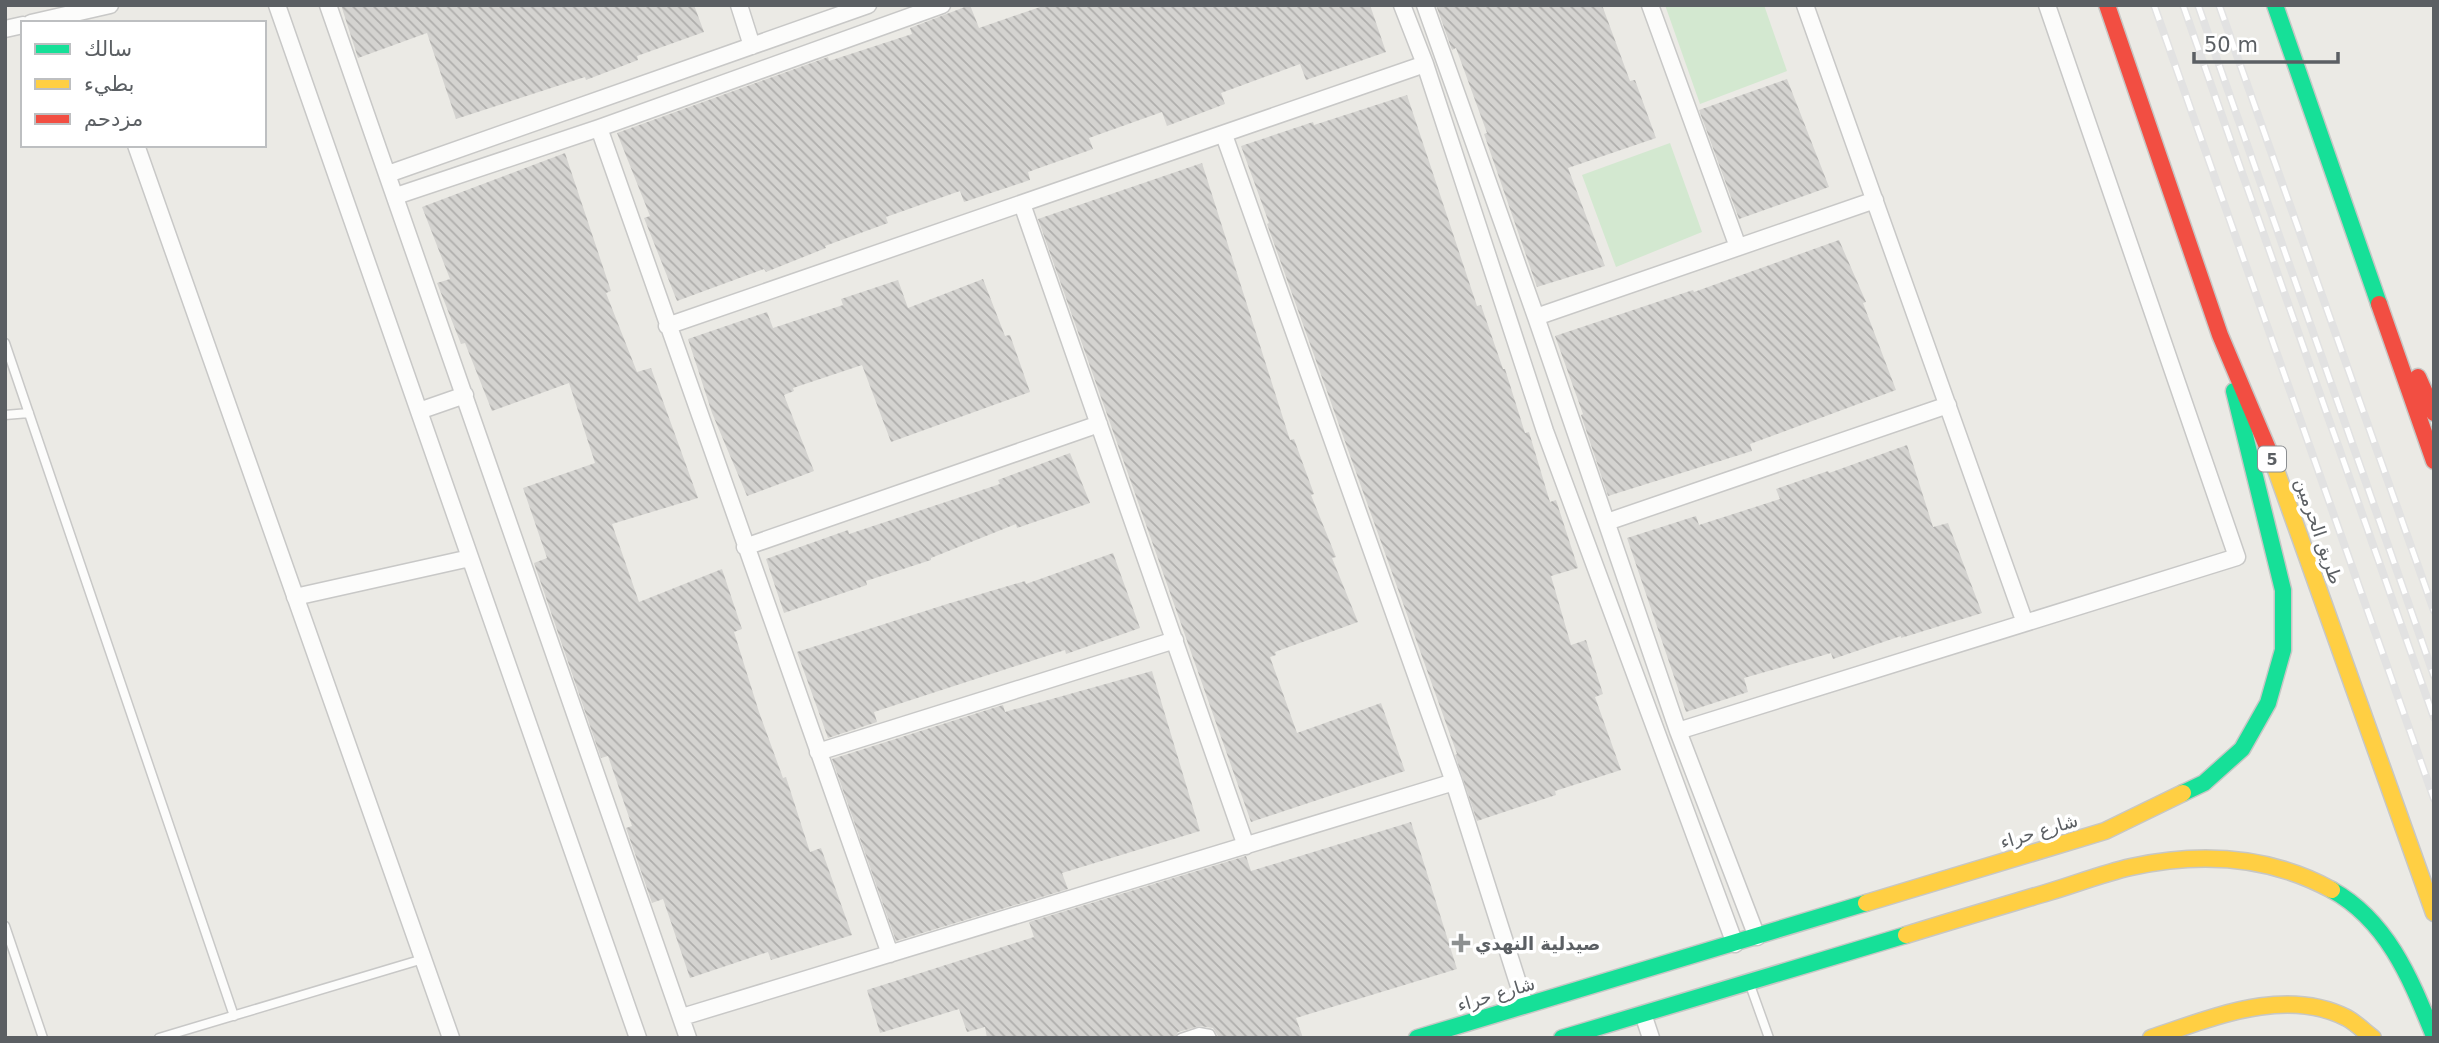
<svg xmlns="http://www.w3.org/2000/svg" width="2439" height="1043" font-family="'DejaVu Sans',Cairo,sans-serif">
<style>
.green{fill:#d3e8d0}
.building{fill:url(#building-back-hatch)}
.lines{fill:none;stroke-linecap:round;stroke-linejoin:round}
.lane-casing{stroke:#c8c8c7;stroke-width:11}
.street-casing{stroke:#c8c8c7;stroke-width:19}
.fast-casing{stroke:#c7c7c5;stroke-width:19}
.slow-casing{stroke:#c7c7c5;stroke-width:19}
.jam-casing{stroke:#c7c7c5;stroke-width:19}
.lane{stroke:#fcfcfb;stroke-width:8}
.street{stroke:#fcfcfb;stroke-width:16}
.fast{stroke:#16e098;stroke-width:16}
.slow{stroke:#ffcf43;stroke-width:16}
.jam{stroke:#f24e42;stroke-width:16}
.rail-casing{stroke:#e2e2e2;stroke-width:8}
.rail{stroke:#fff;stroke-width:5;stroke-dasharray:16;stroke-linecap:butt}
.poi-dot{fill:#8d9090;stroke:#fff;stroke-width:2.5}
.labels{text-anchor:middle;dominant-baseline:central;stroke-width:7;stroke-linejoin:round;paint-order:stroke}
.shield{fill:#fff;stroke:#8c8f92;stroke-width:2}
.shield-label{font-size:16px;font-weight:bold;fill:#5b5f63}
.street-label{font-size:18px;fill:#5b5f63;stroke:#fff}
.poi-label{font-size:18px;font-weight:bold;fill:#5b5f63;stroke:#fff;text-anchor:start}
</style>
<defs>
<pattern id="building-back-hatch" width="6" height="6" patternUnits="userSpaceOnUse" patternTransform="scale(1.75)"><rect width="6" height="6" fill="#d4d3d0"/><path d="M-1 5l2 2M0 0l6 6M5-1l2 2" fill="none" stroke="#afaeac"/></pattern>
</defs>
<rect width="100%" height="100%" fill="#ebeae5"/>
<path class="green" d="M 1665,5 L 1764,5 L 1787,71 L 1700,104 Z
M 1670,143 L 1702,232 L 1616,267 L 1582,175 Z"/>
<path class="building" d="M 341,5 L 694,5 L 704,32 L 637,56 L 638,60 L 586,80 L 585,77 L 456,119 L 427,33 L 358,58 Z
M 970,5 L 979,28 L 1046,5 L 1370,5 L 1386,52 L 1306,80 L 1300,64 L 1221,93 L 1225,104 L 1167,126 L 1162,112 L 1089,138 L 1093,149 L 1028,172 L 1030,180 L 964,202 L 960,191 L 886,217 L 888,223 L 825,246 L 826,248 L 766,272 L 764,269 L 677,301 L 644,218 L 650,216 L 617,133 L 828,57 L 829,61 L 912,34 L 910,28 Z
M 1436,5 L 1602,5 L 1630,81 L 1635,80 L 1656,138 L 1568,168 L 1605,266 L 1537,287 L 1484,134 L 1487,133 L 1456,48 L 1452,50 Z
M 1787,79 L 1829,187 L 1739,219 L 1699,110 Z
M 1407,95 L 1477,306 L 1481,305 L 1503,369 L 1505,369 L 1525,433 L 1529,432 L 1550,502 L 1556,500 L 1578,568 L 1551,576 L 1571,645 L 1586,640 L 1603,694 L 1595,697 L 1621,770 L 1555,791 L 1556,795 L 1477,821 L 1455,755 L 1457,754 L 1267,224 L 1269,223 L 1241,146 L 1313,122 L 1314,125 Z
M 565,153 L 611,291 L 606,293 L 637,372 L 651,368 L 698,498 L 612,524 L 639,602 L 722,569 L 742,629 L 734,632 L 759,712 L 783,778 L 786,777 L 810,852 L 821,848 L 852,935 L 771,960 L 768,952 L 690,978 L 663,899 L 652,903 L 626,828 L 632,826 L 608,756 L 601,758 L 534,563 L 547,558 L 523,488 L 595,463 L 569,383 L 492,411 L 465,343 L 461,344 L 437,283 L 450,279 L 422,207 Z
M 1202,163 L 1290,440 L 1294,439 L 1314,494 L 1311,495 L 1336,557 L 1332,558 L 1358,622 L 1275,652 L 1276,655 L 1270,657 L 1297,733 L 1381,703 L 1405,771 L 1251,822 L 1038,219 Z
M 1839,240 L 1866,302 L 1863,303 L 1896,390 L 1750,444 L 1752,451 L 1608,496 L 1581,415 L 1583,414 L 1555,336 L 1693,290 L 1694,292 Z
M 983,279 L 1005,336 L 1010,335 L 1030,392 L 891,442 L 862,365 L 793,388 L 794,391 L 784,395 L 814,471 L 747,496 L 712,413 L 688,339 L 767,312 L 773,328 L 843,305 L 841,299 L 898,280 L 908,308 Z
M 1907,445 L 1933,527 L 1948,523 L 1982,613 L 1901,638 L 1901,636 L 1833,659 L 1831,653 L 1744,678 L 1748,692 L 1686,712 L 1627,538 L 1696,516 L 1699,525 L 1780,499 L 1776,489 L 1828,471 L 1829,473 Z
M 1070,453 L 1090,503 L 1017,528 L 1016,524 L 931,558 L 931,560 L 866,581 L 867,585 L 784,613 L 766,559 L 848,530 L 849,534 L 1000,484 L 998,480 Z
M 1113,553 L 1140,628 L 1066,654 L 1065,650 L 874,712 L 877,722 L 828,738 L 797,652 L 947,604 L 1025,581 L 1026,584 Z
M 1152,671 L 1200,831 L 1062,873 L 1068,889 L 896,941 L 832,759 L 1003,705 L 1005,712 Z
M 1411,822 L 1457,969 L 1296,1018 L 1303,1038 L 1219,1038 L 1213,1028 L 1200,1026 L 1178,1032 L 1175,1038 L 987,1038 L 985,1027 L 967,1032 L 959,1009 L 880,1033 L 867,990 L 1034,937 L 1029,922 L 1246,856 L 1251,871 Z"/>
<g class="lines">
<defs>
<path id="lane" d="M 5,343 L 234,1016
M 5,415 L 29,413
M 5,926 L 43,1038
M 1750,985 L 1769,1038
M 159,1038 L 423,959
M 1181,1038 L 1199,1032 L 1210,1034 L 1212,1038"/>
<path id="street" d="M 277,5 L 638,1038
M 328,5 L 688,1038
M 739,5 L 752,46
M 1402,5 L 1425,64 L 1545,431 L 1735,944
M 1425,5 L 1536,317 L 1678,731 L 1757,937
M 1650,5 L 1738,247
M 1805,5 L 2025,623
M 31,23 L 110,5
M 5,29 L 23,25
M 599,128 L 890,954
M 1224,135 L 1454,782 L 1525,1005
M 136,145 L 451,1038
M 388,174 L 868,5
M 396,196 L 599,128 L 942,5
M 1022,204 L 1246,846
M 1536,317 L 1875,200
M 667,326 L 1425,64
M 419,411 L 465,395
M 1607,522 L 1948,405
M 745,547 L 1099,424
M 295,597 L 470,558
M 1678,731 L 2237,557 L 2047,5
M 818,752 L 1175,640
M 1643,1014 L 1651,1038
M 682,1017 L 1454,782"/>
<path id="fast" d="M 2275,5 L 2379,304
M 2183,793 L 2204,783 L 2242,749 L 2268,703 L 2283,650 L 2283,590 L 2234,391
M 2332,890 C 2388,921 2411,980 2434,1036
M 1417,1038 L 1866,903
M 1562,1038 L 1906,935"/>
<path id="slow" d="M 2271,456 L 2434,913
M 1866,903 L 2105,831 L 2183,793
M 1906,935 C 1954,920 2002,906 2049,892 C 2076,884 2104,873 2131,867 C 2200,852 2270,856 2332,890
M 2151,1038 C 2212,1018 2285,986 2347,1018 C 2356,1023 2365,1032 2373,1038"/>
<path id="jam" d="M 2107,5 L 2220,335 L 2271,456
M 2379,304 L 2434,461
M 2418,377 L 2434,413"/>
</defs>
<use href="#lane" class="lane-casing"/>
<use href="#street" class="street-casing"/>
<use href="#fast" class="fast-casing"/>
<use href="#slow" class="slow-casing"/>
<use href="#jam" class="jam-casing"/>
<use href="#lane" class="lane"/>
<use href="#street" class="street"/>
<use href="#fast" class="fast"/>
<use href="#slow" class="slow"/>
<use href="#jam" class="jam"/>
<defs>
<path id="rail" d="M 2154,5 L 2434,799
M 2183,5 L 2434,718
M 2198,5 L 2434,676
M 2219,5 L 2434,611"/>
</defs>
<use href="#rail" class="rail-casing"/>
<use href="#rail" class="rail"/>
</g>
<path class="poi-dot" d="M1457.5 932.5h7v7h7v7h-7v7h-7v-7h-7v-7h7z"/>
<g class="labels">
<rect class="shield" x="2258" y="446.5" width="28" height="25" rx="5"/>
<g class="shield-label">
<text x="2272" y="459">5</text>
</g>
<g class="street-label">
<text transform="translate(2319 531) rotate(71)">طريق الحرمين</text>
<text transform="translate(2039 831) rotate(-17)">شارع حراء</text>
<text transform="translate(1496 994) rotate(-17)">شارع حراء</text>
</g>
<g class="poi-label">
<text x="1475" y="943">صيدلية النهدي</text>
</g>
</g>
<rect width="2439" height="1043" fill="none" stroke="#5b5f63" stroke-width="14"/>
<rect x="21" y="21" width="245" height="126" fill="#ffffff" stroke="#bdbfc1" stroke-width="2"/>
<rect x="35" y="44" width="35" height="10" fill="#16e098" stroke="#bdbfc1" stroke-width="2"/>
<text x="84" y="56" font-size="21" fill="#5b5f63">سالك</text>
<rect x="35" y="79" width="35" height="10" fill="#ffcf43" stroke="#bdbfc1" stroke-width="2"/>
<text x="84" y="91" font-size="21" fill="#5b5f63">بطيء</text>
<rect x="35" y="114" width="35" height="10" fill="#f24e42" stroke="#bdbfc1" stroke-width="2"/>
<text x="84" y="126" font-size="21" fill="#5b5f63">مزدحم</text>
<path d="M2194 52v10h144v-10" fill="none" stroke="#5b5f63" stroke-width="3.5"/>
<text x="2204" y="52" font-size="21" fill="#5b5f63" stroke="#ffffff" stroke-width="5" paint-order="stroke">50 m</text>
</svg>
